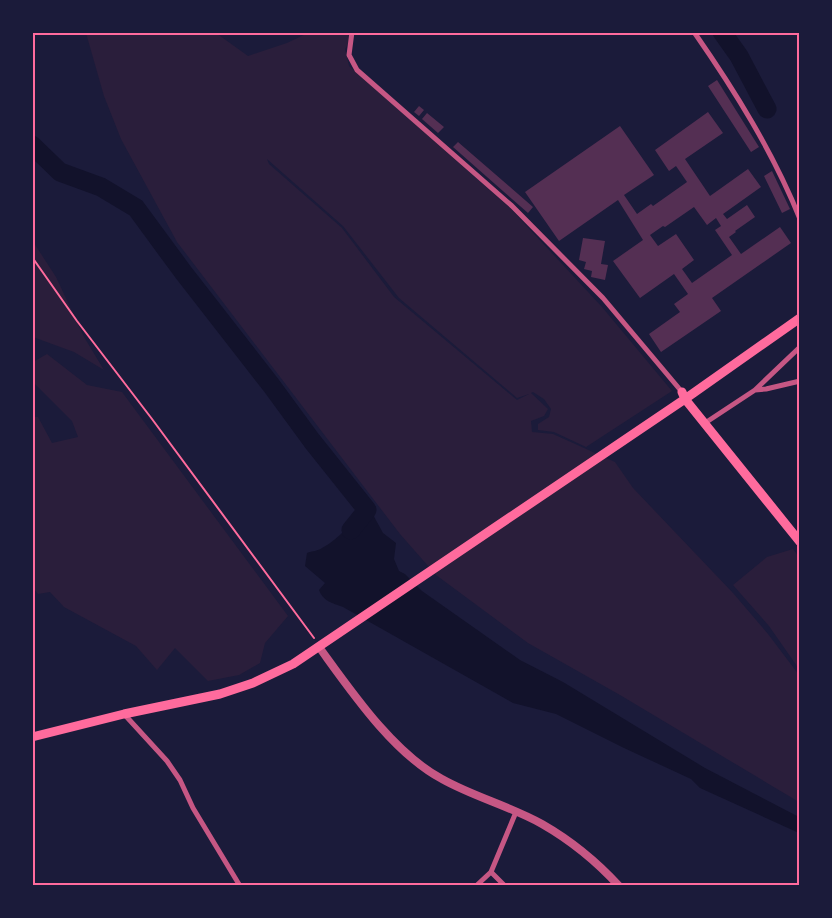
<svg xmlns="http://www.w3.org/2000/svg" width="832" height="918" font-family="Merriweather,serif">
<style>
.green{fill:#2a1e3b;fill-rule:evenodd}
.water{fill:#12122b}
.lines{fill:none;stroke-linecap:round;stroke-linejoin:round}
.river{stroke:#12122b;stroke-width:19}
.building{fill:#542f53;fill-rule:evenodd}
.path{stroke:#ff6b9d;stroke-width:2}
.minor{stroke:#c65784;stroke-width:5}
.tertiary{stroke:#c65784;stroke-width:8}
.secondary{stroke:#ff6b9d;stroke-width:9}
.neatline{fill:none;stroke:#ff6b9d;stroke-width:2}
</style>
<rect width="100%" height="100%" fill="#1b1b3a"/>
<path class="green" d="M 86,33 L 216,33 L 248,56 L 287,43 L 308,33 L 355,33 L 345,49 L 349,66 L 511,209 L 602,307 L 672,391 L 586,447 L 554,432 L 538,430 L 538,424 L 549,417 L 551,409 L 544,399 L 533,392 L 531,393 L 548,409 L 544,416 L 531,421 L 532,432 L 553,434 L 615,462 L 633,488 L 733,593 L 768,634 L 799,675 L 799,802 L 620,695 L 528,643 L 436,575 L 400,534 L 177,242 L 121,139 L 104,96 ZM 267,159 L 343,226 L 399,298 L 517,398 L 529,394 L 517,400 L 394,297 L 342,228 L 269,164 Z
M 32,240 L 56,277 L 84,337 L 104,370 L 74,352 L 33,337 Z
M 47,354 L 87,385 L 122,392 L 288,616 L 265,643 L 260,663 L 239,675 L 208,681 L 175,648 L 157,670 L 136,646 L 64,607 L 50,592 L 38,594 L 33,588 L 33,417 L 38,417 L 52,443 L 78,437 L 72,421 L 33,382 L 33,362 Z
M 793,549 L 799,557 L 799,669 L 769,626 L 733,585 L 767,557 Z"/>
<path class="water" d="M 367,510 L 371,511 L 383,533 L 396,543 L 394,559 L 399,571 L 405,574 L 422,591 L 520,660 L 563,682 L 705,768 L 799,817 L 799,833 L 700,788 L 691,779 L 624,748 L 556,714 L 513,703 L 343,607 C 332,603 323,601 319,590 L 325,583 L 305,566 L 307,553 C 312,551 318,551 322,548 C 340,539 351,521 367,510 Z"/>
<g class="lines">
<path class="river" d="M 722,32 L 739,56 L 767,109
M 32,145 L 60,172 L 101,187 L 136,208 L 183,272 L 271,385 L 312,441 L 367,510 L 351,530"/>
</g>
<path class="building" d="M 717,80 L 759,147 L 751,152 L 708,86 Z
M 419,106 L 424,110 L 419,116 L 414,112 Z
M 708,112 L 723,133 L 685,159 L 710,196 L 748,169 L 761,187 L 723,214 L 727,219 L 747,205 L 755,217 L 735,231 L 736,232 L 729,237 L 741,254 L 780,227 L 791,243 L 712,298 L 721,311 L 661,352 L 649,334 L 680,312 L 674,304 L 688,294 L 674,274 L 640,298 L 613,261 L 643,240 L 618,200 L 559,241 L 525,192 L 620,126 L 654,175 L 624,195 L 637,214 L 651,204 L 653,206 L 687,182 L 676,166 L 669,171 L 655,150 ZM 694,207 L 707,225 L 716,218 L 721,226 L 715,230 L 732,255 L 692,283 L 682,269 L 694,260 L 676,234 L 658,246 L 650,235 L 663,226 L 665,227 Z
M 427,113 L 444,127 L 438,133 L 422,119 Z
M 458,142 L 533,207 L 528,213 L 453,147 Z
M 772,171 L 790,209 L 782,213 L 764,176 Z
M 583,238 L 605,241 L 601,264 L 608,265 L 605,280 L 591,277 L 592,271 L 584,269 L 586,262 L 579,260 Z"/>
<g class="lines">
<path class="path" d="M 32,257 L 77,321 L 152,419 L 314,638"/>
<path class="minor" d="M 352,32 L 349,55 L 357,70 L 512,206 L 603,298 L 682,392
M 694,32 C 735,91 773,152 800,219
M 755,390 L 766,389 L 800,381
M 705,423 L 755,390 L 800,347
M 124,714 L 167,761 L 180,780 L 193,808 L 240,886
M 491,872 L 505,886
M 476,886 L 491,872 L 516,812"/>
<path class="tertiary" d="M 319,647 C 351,691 393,753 442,779 C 474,797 510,806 542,824 C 570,840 597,862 619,886"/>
<path class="secondary" d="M 682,392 L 685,399 L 800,542
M 32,737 L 124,714 L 220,694 L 253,683 L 293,664 L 685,399 L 800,318"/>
</g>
<rect width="832" height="918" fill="none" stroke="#1b1b3a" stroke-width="68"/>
<rect x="34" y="34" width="764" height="850" class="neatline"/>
</svg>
